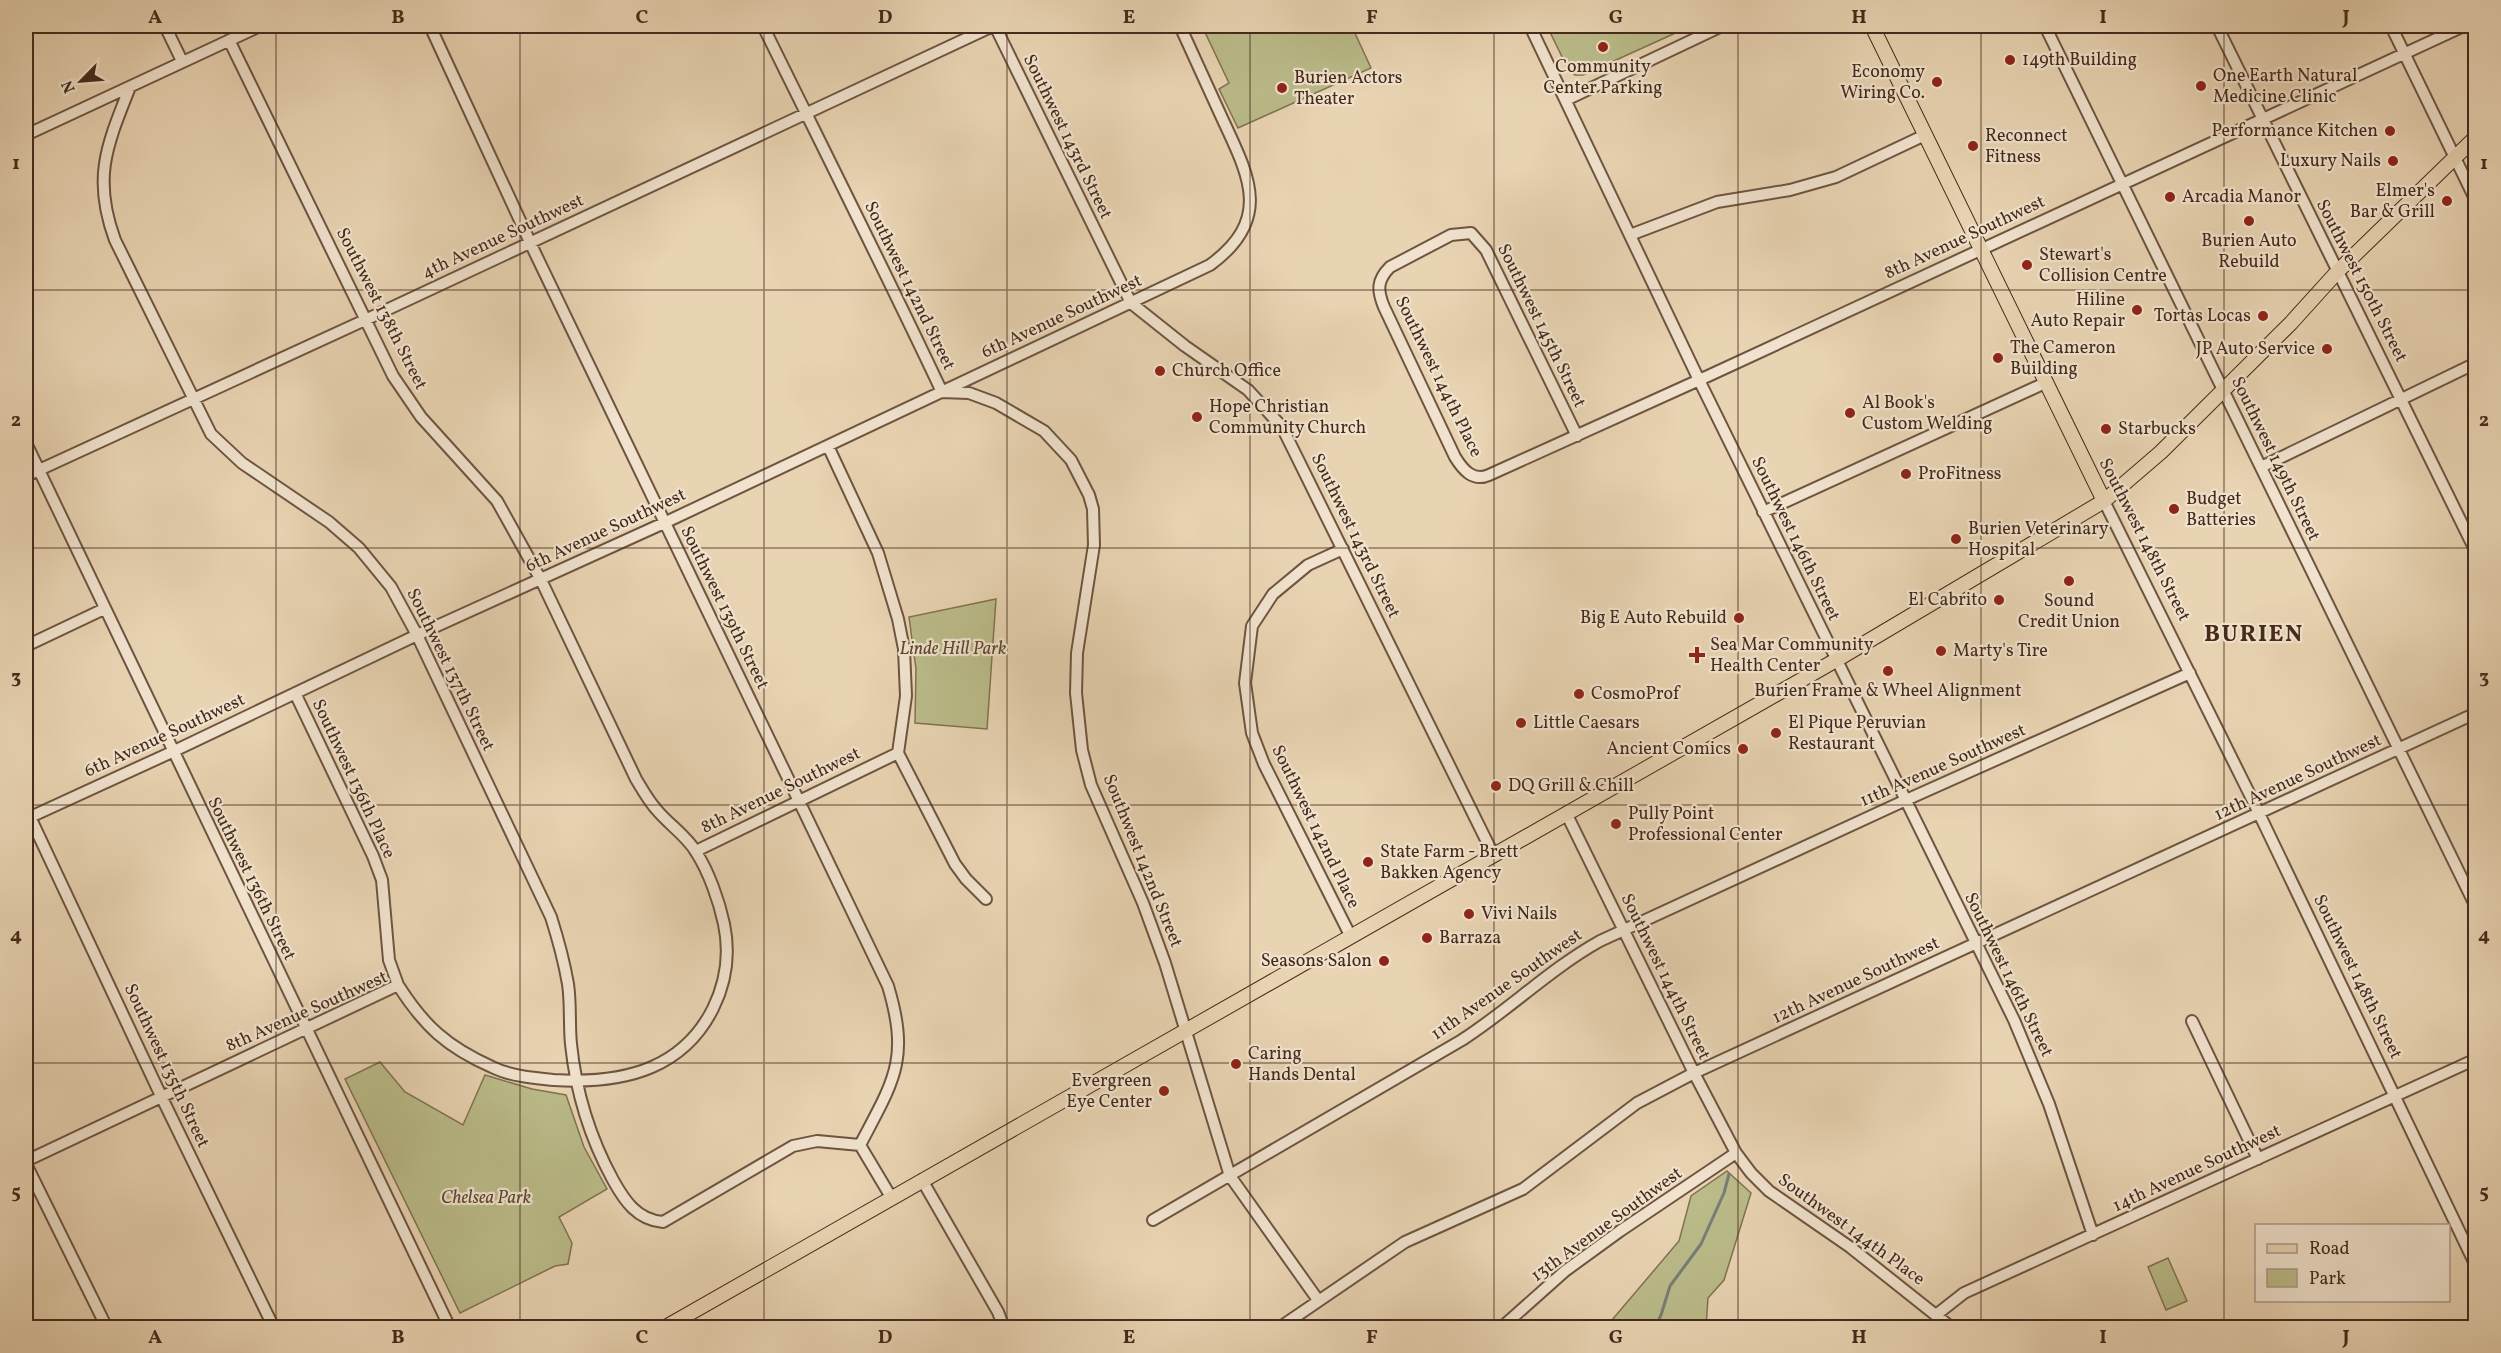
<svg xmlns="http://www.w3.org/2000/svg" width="2501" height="1353" font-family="Vollkorn,serif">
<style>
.green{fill:#babb89;stroke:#807252;stroke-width:1.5}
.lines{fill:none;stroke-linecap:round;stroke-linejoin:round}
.stream{stroke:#777e77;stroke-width:3}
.minor-casing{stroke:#6e5441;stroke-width:14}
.major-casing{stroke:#452a1b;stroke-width:16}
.minor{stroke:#f0e2cd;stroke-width:10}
.major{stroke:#e8d3b2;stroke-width:14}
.grid{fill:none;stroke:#452a1b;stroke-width:1.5;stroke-opacity:0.55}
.poi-dot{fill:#8f2418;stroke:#f0e2cd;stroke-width:2}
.labels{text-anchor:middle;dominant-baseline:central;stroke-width:4.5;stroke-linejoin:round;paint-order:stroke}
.poi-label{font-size:18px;fill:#452a1b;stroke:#f0e2cd;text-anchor:start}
.street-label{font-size:18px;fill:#452a1b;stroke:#f0e2cd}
.park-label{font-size:18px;font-style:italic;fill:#5c4731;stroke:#f0e2cd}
.district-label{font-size:24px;font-weight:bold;letter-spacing:1.5px;fill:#452a1b;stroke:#f0e2cd}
.neatline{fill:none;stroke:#452a1b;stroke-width:2}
.grid-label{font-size:20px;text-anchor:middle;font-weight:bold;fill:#452a1b}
</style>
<rect width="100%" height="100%" fill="#e8d3b2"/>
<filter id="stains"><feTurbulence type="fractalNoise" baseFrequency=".00333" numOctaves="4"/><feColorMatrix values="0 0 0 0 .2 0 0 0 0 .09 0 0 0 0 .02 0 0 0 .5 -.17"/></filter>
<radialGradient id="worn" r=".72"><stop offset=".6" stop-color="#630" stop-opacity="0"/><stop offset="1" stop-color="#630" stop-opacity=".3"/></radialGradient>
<path class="green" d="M 1202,26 L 1360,26 L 1353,29 L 1371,68 L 1238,128 L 1219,89 L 1229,83 Z
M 1547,26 L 1691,26 L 1583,75 L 1575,75 L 1568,69 Z
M 996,599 L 987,729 L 915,723 L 916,669 L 909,617 Z
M 380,1062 L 405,1092 L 463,1125 L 485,1075 L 532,1089 L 566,1095 L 584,1147 L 607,1189 L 559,1217 L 572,1243 L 568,1264 L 555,1266 L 460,1313 L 345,1079 Z
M 1727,1171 L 1751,1193 L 1724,1280 L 1708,1298 L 1706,1327 L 1606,1327 L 1679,1241 L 1691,1196 Z
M 2168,1258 L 2187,1301 L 2166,1310 L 2148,1267 Z"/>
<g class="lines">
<path class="stream" d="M 1655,1328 L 1661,1315 L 1670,1286 L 1701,1244 L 1724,1193 L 1729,1174"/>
<defs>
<path id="minor" d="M 165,26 L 182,61
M 430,26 L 536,255 L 888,986 C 910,1060 894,1080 860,1145
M 763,26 C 823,148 884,269 942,392 L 969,393 L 996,403 L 1044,431 L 1071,460 L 1089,495 L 1093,509 L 1094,545 L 1077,653 L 1076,693 L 1082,750 L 1091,785 L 1143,903 L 1165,963 L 1230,1176 L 1318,1300
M 995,26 L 1131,303 L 1185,346 L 1248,390 L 1282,427 L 1494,856
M 1530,26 L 1699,380 L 2014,1020 L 2049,1104 L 2093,1235
M 2045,26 L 2476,907
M 2217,26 L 2476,552
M 2391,26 L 2476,201
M 130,87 C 107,145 92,178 115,240 L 211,434 L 242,463 L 329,522 L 359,548 L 391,587 L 417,635 L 551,917 C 558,939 564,961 568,984 C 571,1004 569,1024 571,1044 C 576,1093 589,1136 613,1180 C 624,1200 637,1220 663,1222 L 793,1146 L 817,1141 L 860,1145 L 891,1197
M 1566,100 L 1722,26
M 26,135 L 260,26
M 1630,235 L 1717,202 L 1790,190 L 1836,177 L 1925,135
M 1577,436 L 1486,250 L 1471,233 L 1451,235 L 1390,267 C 1377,280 1377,290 1384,307 L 1455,457 C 1463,470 1473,482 1489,475 C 1562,442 1635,409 1708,376 L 2464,26
M 26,443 L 450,1328
M 828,446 L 878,553 L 898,619 L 904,649 L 906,696 L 898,753 L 955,864 L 966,879 L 986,899
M 2261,467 L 2476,363
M 26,476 L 365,320 L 993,26
M 2104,501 L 2254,803 L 2476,1266
M 1763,512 L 2045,383
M 1343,549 L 1308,565 L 1273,594 L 1252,626 L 1245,683 L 1252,733 L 1264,764 L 1351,937
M 26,646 L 104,609
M 295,693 L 373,856 L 382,880 L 389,960 L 398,985
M 1566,813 L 1694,1073 L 1736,1153 L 1751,1173 L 1769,1191 L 1850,1247 L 1952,1328
M 30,817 L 162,1098 L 274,1328
M 26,819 L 172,752 L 417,635 L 664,523 L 1210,265 C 1273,219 1249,176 1222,118 C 1208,87 1194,56 1180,26
M 696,851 L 898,753
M 2192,1021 L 2258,1159
M 26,1161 L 398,985 C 424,1026 447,1047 492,1067 C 510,1076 534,1078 554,1080 C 587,1082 622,1080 652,1067 C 707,1043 736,982 724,924 C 719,901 709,872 696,852 C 687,836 668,824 656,809 C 648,800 642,789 636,779 L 541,580 L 497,501 L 421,417 L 393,376 L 229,40
M 26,1164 L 107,1328
M 922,1180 L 998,1312 L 1004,1328
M 1153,1220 L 1462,1040 C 1510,1009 1550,969 1600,941 L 1906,800 L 2190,673
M 1936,1315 L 1964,1293 L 2476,1059
M 1279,1328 L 1405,1242 L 1523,1189 L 1637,1103 L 1694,1073 L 2476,713
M 1501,1328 L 1565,1271 L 1620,1231 L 1736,1153"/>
<path id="major" d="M 1872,26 L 2104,501
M 664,1328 L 1838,659 L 2104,501 L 2161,452 L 2291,323 L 2338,271 L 2476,137"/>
</defs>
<use href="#minor" class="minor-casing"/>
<use href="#major" class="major-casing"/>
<use href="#minor" class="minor"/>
<use href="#major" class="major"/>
</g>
<path class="grid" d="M 276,26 L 276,1328M 520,26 L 520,1328M 764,26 L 764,1328M 1007,26 L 1007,1328M 1250,26 L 1250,1328M 1494,26 L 1494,1328M 1738,26 L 1738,1328M 1981,26 L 1981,1328M 2224,26 L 2224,1328M 26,290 L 2476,290M 26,548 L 2476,548M 26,805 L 2476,805M 26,1063 L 2476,1063"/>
<g class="poi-dot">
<circle cx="1603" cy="47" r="6"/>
<circle cx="2010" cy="60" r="6"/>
<circle cx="1937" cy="82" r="6"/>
<circle cx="2201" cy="86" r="6"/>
<circle cx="1282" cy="88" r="6"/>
<circle cx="2390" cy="131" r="6"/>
<circle cx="1973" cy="146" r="6"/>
<circle cx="2393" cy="161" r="6"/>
<circle cx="2170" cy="197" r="6"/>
<circle cx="2447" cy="201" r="6"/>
<circle cx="2249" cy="221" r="6"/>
<circle cx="2027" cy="265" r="6"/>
<circle cx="2137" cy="310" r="6"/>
<circle cx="2263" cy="316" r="6"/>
<circle cx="2327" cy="349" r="6"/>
<circle cx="1998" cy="358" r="6"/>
<circle cx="1160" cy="371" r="6"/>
<circle cx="1850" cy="413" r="6"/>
<circle cx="1197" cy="417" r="6"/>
<circle cx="2106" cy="429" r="6"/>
<circle cx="1906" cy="474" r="6"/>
<circle cx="2174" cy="509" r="6"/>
<circle cx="1956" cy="539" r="6"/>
<circle cx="2069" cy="581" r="6"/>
<circle cx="1999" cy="600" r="6"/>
<circle cx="1739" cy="618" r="6"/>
<circle cx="1941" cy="651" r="6"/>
<path d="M1694 646h6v6h6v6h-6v6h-6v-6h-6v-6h6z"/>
<circle cx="1888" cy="671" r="6"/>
<circle cx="1579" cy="694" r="6"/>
<circle cx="1521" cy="723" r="6"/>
<circle cx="1776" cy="733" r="6"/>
<circle cx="1743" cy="749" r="6"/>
<circle cx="1496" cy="786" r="6"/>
<circle cx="1616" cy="824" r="6"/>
<circle cx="1368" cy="862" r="6"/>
<circle cx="1469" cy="914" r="6"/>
<circle cx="1427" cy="938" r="6"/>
<circle cx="1384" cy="961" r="6"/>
<circle cx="1236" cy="1064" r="6"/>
<circle cx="1164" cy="1091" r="6"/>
</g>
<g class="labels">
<g class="poi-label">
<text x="2022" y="60">149th Building</text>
<text x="1603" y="67" text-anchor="middle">Community<tspan x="1603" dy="21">Center Parking</tspan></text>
<text x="1925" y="72" text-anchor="end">Economy<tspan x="1925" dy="21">Wiring Co.</tspan></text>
<text x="2213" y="76">One Earth Natural<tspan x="2213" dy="21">Medicine Clinic</tspan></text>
<text x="1294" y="78">Burien Actors<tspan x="1294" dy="21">Theater</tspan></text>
<text x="2378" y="131" text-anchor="end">Performance Kitchen</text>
<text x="1985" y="136">Reconnect<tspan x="1985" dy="21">Fitness</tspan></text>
<text x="2381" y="161" text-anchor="end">Luxury Nails</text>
<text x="2435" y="191" text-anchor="end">Elmer's<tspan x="2435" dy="21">Bar &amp; Grill</tspan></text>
<text x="2182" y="197">Arcadia Manor</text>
<text x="2249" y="241" text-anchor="middle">Burien Auto<tspan x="2249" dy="21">Rebuild</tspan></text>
<text x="2039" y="255">Stewart's<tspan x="2039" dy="21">Collision Centre</tspan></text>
<text x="2125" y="300" text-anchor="end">Hiline<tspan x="2125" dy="21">Auto Repair</tspan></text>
<text x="2251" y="316" text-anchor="end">Tortas Locas</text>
<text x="2010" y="348">The Cameron<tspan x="2010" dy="21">Building</tspan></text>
<text x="2315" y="349" text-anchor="end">JP Auto Service</text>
<text x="1172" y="371">Church Office</text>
<text x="1862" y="403">Al Book's<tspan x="1862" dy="21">Custom Welding</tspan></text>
<text x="1209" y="407">Hope Christian<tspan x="1209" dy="21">Community Church</tspan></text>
<text x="2118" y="429">Starbucks</text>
<text x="1918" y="474">ProFitness</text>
<text x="2186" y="499">Budget<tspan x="2186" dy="21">Batteries</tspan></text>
<text x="1968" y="529">Burien Veterinary<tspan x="1968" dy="21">Hospital</tspan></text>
<text x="1987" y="600" text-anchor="end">El Cabrito</text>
<text x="2069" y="601" text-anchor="middle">Sound<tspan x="2069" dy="21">Credit Union</tspan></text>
<text x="1727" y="618" text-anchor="end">Big E Auto Rebuild</text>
<text x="1710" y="645">Sea Mar Community<tspan x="1710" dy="21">Health Center</tspan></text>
<text x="1953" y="651">Marty's Tire</text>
<text x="1888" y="691" text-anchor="middle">Burien Frame &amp; Wheel Alignment</text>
<text x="1591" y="694">CosmoProf</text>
<text x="1533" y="723">Little Caesars</text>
<text x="1788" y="723">El Pique Peruvian<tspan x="1788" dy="21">Restaurant</tspan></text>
<text x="1731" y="749" text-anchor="end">Ancient Comics</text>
<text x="1508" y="786">DQ Grill &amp; Chill</text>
<text x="1628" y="814">Pully Point<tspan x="1628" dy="21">Professional Center</tspan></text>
<text x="1380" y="852">State Farm - Brett<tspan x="1380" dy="21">Bakken Agency</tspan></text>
<text x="1481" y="914">Vivi Nails</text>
<text x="1439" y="938">Barraza</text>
<text x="1372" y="961" text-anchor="end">Seasons Salon</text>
<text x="1248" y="1054">Caring<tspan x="1248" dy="21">Hands Dental</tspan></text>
<text x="1152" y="1081" text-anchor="end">Evergreen<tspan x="1152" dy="21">Eye Center</tspan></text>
</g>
<g class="street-label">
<text transform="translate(1067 137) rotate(64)">Southwest 143rd Street</text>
<text transform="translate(503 237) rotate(-25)">4th Avenue Southwest</text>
<text transform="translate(1965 238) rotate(-25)">8th Avenue Southwest</text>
<text transform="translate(2361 281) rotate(63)">Southwest 150th Street</text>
<text transform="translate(909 286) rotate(64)">Southwest 142nd Street</text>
<text transform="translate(381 309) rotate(63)">Southwest 138th Street</text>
<text transform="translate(1062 317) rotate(-25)">6th Avenue Southwest</text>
<text transform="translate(1541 326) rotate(64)">Southwest 145th Street</text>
<text transform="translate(1438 377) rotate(64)">Southwest 144th Place</text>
<text transform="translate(2275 459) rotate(64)">Southwest 149th Street</text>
<text transform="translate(606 531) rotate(-25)">6th Avenue Southwest</text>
<text transform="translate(1355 536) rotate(64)">Southwest 143rd Street</text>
<text transform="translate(1795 539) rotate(64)">Southwest 146th Street</text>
<text transform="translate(2144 540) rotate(63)">Southwest 148th Street</text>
<text transform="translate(724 608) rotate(64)">Southwest 139th Street</text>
<text transform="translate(450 670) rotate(64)">Southwest 137th Street</text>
<text transform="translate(165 736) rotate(-25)">6th Avenue Southwest</text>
<text transform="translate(1943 766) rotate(-24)">11th Avenue Southwest</text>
<text transform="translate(2298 778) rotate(-25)">12th Avenue Southwest</text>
<text transform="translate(353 779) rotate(65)">Southwest 136th Place</text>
<text transform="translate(781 791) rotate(-26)">8th Avenue Southwest</text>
<text transform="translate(1315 827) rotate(64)">Southwest 142nd Place</text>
<text transform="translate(1142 861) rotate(68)">Southwest 142nd Street</text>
<text transform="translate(251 879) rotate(64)">Southwest 136th Street</text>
<text transform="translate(2008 975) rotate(64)">Southwest 146th Street</text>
<text transform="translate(1665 977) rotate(64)">Southwest 144th Street</text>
<text transform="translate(2357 977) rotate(64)">Southwest 148th Street</text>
<text transform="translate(1856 981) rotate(-25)">12th Avenue Southwest</text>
<text transform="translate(1507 985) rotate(-35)">11th Avenue Southwest</text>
<text transform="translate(307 1012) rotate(-24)">8th Avenue Southwest</text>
<text transform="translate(166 1066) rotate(65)">Southwest 135th Street</text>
<text transform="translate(2197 1169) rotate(-25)">14th Avenue Southwest</text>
<text transform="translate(1607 1225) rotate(-36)">13th Avenue Southwest</text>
<text transform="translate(1851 1230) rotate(36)">Southwest 144th Place</text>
</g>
<g class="park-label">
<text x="953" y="649">Linde Hill Park</text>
<text x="486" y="1198">Chelsea Park</text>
</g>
<g class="district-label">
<text x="2254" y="635">BURIEN</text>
</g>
</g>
<rect width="2501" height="1353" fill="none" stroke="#e8d3b2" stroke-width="66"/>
<rect x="2255" y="1224" width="195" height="78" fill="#f0e2cd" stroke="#ac9886" stroke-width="1.5"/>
<rect x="2267" y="1244" width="30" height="9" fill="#e8d3b2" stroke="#ac9886" stroke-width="1.5"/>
<text x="2309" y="1254" font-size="18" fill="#452a1b">Road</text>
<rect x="2267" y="1269" width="30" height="18" fill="#babb89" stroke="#ac9886" stroke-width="1.5"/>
<text x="2309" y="1284" font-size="18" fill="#452a1b">Park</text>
<g transform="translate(81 81) rotate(245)" stroke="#f0e2cd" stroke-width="4.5" paint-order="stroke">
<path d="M0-4.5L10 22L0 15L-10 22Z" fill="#452a1b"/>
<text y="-9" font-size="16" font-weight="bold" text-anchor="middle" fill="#452a1b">N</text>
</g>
<rect x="33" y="33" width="2435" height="1287" class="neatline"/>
<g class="grid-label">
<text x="155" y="23">A</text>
<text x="398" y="23">B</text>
<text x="642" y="23">C</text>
<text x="885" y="23">D</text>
<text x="1129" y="23">E</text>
<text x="1372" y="23">F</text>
<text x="1616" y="23">G</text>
<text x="1859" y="23">H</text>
<text x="2103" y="23">I</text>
<text x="2346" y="23">J</text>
<text x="16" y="169">1</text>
<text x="2484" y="169">1</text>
<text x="16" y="426">2</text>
<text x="2484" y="426">2</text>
<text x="16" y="683">3</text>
<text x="2484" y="683">3</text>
<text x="16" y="941">4</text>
<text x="2484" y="941">4</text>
<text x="16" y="1198">5</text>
<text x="2484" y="1198">5</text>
<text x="155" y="1343">A</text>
<text x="398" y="1343">B</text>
<text x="642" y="1343">C</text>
<text x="885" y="1343">D</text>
<text x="1129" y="1343">E</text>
<text x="1372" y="1343">F</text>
<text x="1616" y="1343">G</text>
<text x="1859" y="1343">H</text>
<text x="2103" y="1343">I</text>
<text x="2346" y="1343">J</text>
</g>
<rect width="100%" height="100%" filter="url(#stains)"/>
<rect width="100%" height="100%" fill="url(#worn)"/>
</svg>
